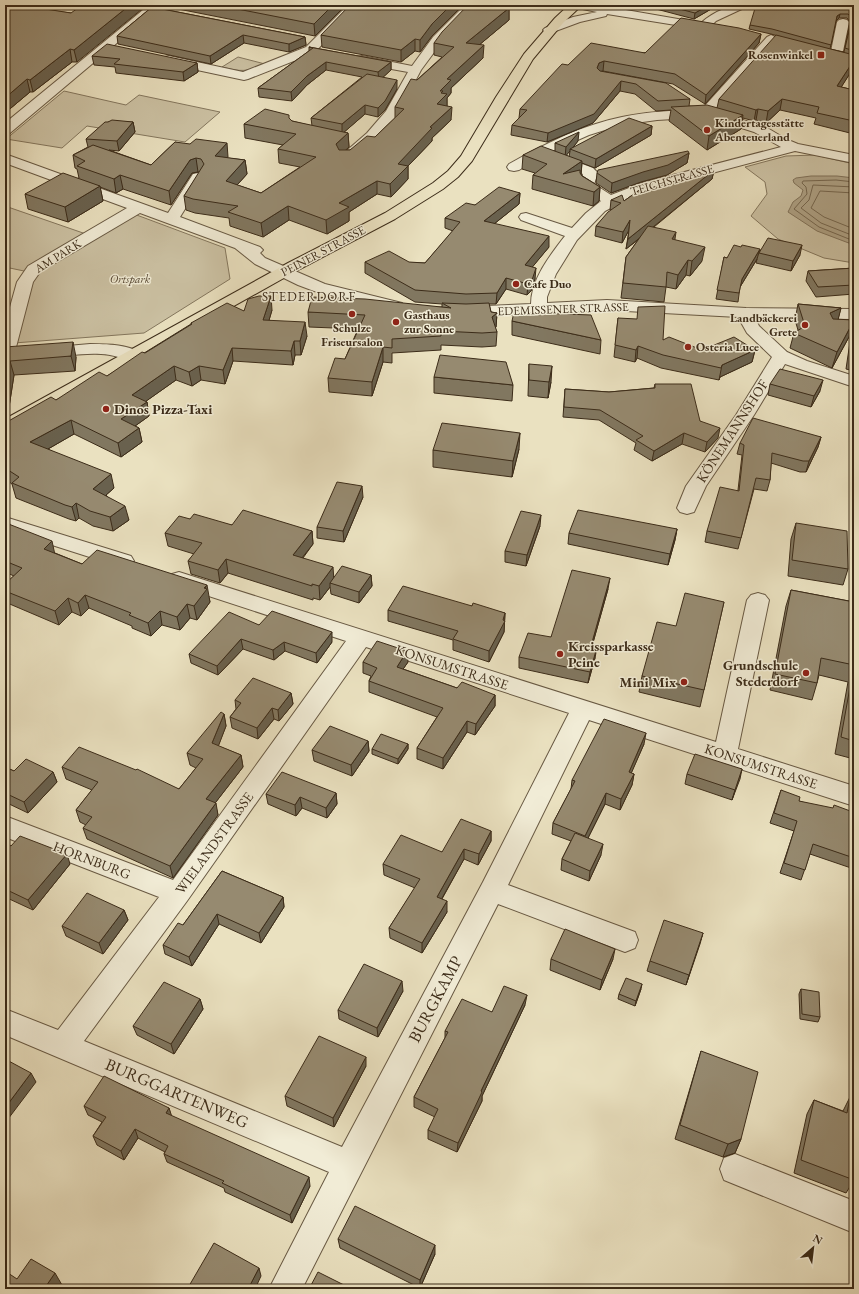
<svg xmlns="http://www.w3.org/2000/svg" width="859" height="1294" font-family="'EB Garamond',serif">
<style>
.green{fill:#ccc2a4;stroke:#84775e}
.water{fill:#afa387;stroke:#81735b}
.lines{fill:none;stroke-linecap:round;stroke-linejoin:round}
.shore{stroke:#766850;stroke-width:1}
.minor-casing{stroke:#685943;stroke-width:2}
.major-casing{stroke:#3c2c19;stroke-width:2}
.minor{fill:#f1ecd6;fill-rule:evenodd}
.major{fill:#eae1c0;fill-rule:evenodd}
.wall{fill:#817760;stroke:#3c2c19;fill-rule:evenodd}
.shaded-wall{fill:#69614e;stroke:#3c2c19}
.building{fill:#968a70;stroke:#3c2c19}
.poi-dot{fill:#8f2418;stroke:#f1ecd6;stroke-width:1.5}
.labels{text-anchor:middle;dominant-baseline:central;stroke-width:3;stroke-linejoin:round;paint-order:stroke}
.far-poi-label{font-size:12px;font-weight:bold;fill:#3c2c19;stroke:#f1ecd6;text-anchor:start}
.far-street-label{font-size:12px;fill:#3c2c19;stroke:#f1ecd6}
.far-park-label{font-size:12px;font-style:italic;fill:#594a35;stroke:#f1ecd6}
.far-quarter-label{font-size:13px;letter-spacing:1px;fill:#3c2c19;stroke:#f1ecd6}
.poi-label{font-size:14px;font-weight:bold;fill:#3c2c19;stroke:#f1ecd6;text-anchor:start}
.street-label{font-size:14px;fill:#3c2c19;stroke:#f1ecd6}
.near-street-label{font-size:17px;fill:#3c2c19;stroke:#f1ecd6}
</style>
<rect width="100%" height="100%" fill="#eae1c0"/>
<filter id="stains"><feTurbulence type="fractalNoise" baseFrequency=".005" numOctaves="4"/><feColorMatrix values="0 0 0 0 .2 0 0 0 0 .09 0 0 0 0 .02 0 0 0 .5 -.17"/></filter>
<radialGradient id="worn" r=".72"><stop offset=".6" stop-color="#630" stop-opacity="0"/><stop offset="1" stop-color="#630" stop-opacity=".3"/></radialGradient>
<path class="green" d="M 238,57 L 265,64 C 247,72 241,72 222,67 Z
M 64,91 L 126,105 L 139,95 L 220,112 L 185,142 L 87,126 L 62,148 L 6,139 Z
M 815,155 L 854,164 L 854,263 L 824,258 L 778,239 L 751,216 L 767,194 L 765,182 L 745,167 L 786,156 Z
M 5,206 L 86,234 L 24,271 L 5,267 Z
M 134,214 L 225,248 L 230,279 L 144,333 L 14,343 L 34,274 Z"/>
<path class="water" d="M 811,176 L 837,176 L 854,178 L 854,245 L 817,231 L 788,212 L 793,202 L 801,196 L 803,190 L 794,183 L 793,180 L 796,178 Z"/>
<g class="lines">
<path class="shore" d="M 854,182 L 836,180 L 803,181 L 802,183 L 806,187 L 807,194 L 794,209 L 819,227 L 854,241
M 854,187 L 813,185 L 809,200 L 801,208 L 821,223 L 854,236
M 854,193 L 820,191 L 811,208 L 824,217 L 854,229"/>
<defs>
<path id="minor" d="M 149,5 L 162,5 L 10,133 L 5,134 L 5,123 Z
M 348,5 L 360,5 L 314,53 L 248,79 L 244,80 L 169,64 L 165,63 L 163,60 L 165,57 L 169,56 L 243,72 L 306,47 Z
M 465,5 L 477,5 L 441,43 L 421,70 L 397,116 L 377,139 L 354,159 L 349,160 L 344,159 L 342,156 L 344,153 L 367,133 L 386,111 L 408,72 L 358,63 L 356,60 L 358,57 L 362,56 L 412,66 L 433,37 Z
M 571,5 L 597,5 L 701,23 C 714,11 730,5 748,5 L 746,7 L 716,21 L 712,25 L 713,27 L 711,29 L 707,30 L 607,14 L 606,16 L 580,22 L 553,32 L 545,32 L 543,30 L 545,28 L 573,17 L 597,12 L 573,7 Z
M 843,19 L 847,20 L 849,22 L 842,56 L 840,59 L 832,59 L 830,56 L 837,22 L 839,20 Z
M 771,35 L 775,37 L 777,39 L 775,41 L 714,112 L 764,126 L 786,139 L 798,144 L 854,155 L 854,163 L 795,151 L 652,189 L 628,199 L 605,211 L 577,240 L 556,274 L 547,297 L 547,303 L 607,300 L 746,308 L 854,309 L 854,319 L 755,318 L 759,326 L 787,352 L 807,361 L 854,376 L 854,387 L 785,364 L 754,415 L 706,486 L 694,512 L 687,514 L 680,512 L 677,508 L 686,486 L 736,415 L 772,357 L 747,333 L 738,317 L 607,310 L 462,317 L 456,315 L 454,312 L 456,309 L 462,307 L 531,304 C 531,279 551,254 565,236 L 521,220 L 519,217 L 521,214 L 526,213 L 572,228 L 586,213 L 601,201 L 582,189 L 580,186 L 583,174 L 548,161 L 546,158 L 548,155 L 553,154 L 558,155 L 593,168 L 598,173 L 594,184 L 611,195 L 642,183 L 781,147 L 754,132 L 707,117 L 657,120 L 621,125 L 589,135 L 553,151 L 519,170 L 514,171 L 509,170 L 507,167 L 509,164 C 545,144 582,125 622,117 C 649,111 676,111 702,109 L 767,37 Z
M 5,154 L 168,213 L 193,174 L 198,173 L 203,174 L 205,177 L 180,217 L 260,247 L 263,250 L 260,253 L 265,258 L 325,284 L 402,303 L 404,306 L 402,309 L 396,311 L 314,291 L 298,285 L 255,264 L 235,248 L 140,213 L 40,272 L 33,282 L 14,355 L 11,359 L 5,360 L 5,325 L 17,282 L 28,266 L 127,208 L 5,163 Z
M 90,344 C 104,344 134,344 143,356 L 140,360 C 129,362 114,354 101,354 C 82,353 64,356 45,358 L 39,357 L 36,353 L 39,349 L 45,348 Z
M 5,517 L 131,556 L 134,561 L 131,566 L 124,568 L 5,530 Z
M 179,572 L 716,742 L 747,600 L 751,595 L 758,593 L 765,595 L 769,600 L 738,749 L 854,786 L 854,806 L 589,720 L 508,885 L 635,932 L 638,940 L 635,948 L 625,952 L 498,904 L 302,1289 L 269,1289 L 329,1172 L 5,1035 L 5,1009 L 58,1030 L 159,897 L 5,837 L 5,816 L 173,880 L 346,641 L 172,584 L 169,579 L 172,574 ZM 366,647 L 569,713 L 483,882 L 342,1147 L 84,1041 L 187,901 Z
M 735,1154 L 854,1201 L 854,1233 L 724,1180 L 720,1169 L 724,1158 Z"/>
<path id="major" d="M 569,5 L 582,5 L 563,23 L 533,59 L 472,161 L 458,177 L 443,189 L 395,219 L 300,269 L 48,410 L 11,430 L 5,431 L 5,419 L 288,263 L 385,213 L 433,183 L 448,171 L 461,156 L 496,97 L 524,54 L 555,18 Z"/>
</defs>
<use href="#minor" class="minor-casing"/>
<use href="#major" class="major-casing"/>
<use href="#minor" class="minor"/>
<use href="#major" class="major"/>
</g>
<path class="wall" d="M 5,5 L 71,13 L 77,62 L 72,62 L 33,92 L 30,92 L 5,113 Z
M 163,5 L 346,5 L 315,36 L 163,6 Z
M 641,5 L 718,5 L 694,19 Z
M 854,5 L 854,67 L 841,87 L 854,90 L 854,134 L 814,124 L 816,118 L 780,110 L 766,123 L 756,120 L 754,121 L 743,118 L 741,129 L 707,150 L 669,121 L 671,110 L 656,111 L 635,94 L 620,91 L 593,123 L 547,142 L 511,135 L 512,125 L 519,118 L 520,109 L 568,65 L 761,34 L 759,43 L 705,104 L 673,84 L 603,71 L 601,71 L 690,99 L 689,106 L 717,108 L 719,99 L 782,37 L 771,34 L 749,29 L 750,25 ZM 839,18 L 847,18 L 850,22 L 844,52 L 830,49 L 836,21 Z
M 152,7 L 305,37 L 306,45 L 289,52 L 244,43 L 211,64 L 118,44 L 117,36 Z
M 509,8 L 509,20 L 479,45 L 483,58 L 451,88 L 451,93 L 447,98 L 447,106 L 451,120 L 432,138 L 432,141 L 408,166 L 408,179 L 391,197 L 377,194 L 349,212 L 349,221 L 327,234 L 289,220 L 263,237 L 230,226 L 229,218 L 195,213 L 186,210 L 184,196 L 200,172 L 198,172 L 192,173 L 171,205 L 123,189 L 116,193 L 100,187 L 103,201 L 68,222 L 28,209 L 25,194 L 79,178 L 77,169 L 75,168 L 73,155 L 88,147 L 86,139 L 108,122 L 133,122 L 135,132 L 119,151 L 109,150 L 151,165 L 175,142 L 228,157 L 227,158 L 245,160 L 247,174 L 237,185 L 261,193 L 300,167 L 279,163 L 278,149 L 283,145 L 245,138 L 244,124 L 290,119 L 292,121 L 312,126 L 311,118 L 362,77 L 326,70 L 307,85 L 292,101 L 259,97 L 258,88 L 309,51 L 309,47 L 391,62 L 391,70 L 383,77 L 397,89 L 385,110 L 378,117 L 365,114 L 344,132 L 348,133 L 349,147 L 346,150 L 350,150 L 375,137 L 395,118 L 395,107 L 417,80 L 442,57 L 434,55 L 434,43 Z
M 321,35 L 432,36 L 420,52 L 415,51 L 401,62 L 322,47 Z
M 92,56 L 197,63 L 198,72 L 184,81 L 116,73 L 115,67 L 94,65 Z
M 652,126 L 651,135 L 595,168 L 582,163 L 581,175 L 600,187 L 599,201 L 593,206 L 532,189 L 533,175 L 535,173 L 522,169 L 523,155 L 555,151 L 555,143 L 578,141 L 572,148 ZM 570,151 L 569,157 L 566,155 Z
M 689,153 L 687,163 L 667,175 L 641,182 L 611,193 L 596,183 L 597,173 Z
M 714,170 L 712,179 L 654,227 L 675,240 L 702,261 L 690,276 L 686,275 L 676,289 L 666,287 L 664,302 L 621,298 L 626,257 L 638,240 L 626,249 L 629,230 L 622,243 L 595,236 L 596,226 L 611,210 L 610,210 L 611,200 L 624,201 L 652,181 L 651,188 Z
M 520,193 L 519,204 L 494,224 L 549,247 L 532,267 L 535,279 L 531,291 L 527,295 L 506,289 L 496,304 L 489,304 L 491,312 L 497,313 L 496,327 L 495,328 L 497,332 L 496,346 L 482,347 L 441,345 L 441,350 L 392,353 L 392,363 L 383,362 L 372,396 L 329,392 L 328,378 L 345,359 L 358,329 L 309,327 L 308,312 L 442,307 L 442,304 L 415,302 L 365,273 L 365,262 L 425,263 L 453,231 L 445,228 L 445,218 L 475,205 Z
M 760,251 L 800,255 L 791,271 L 756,263 L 757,259 L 740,287 L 738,302 L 716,299 L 724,257 L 727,258 Z
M 854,268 L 854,294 L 816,297 L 806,281 L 808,271 Z
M 798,304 L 841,308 L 838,319 L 850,335 L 832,368 L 790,348 L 794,333 L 798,330 L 795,320 Z
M 272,310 L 269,320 L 307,336 L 301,355 L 295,355 L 293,365 L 233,361 L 225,384 L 201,380 L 192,386 L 176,380 L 146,401 L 147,402 L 149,416 L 135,426 L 139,428 L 142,442 L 121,457 L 74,434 L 48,449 L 114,488 L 106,495 L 129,520 L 113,531 L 93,526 L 79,518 L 76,521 L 69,519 L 16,498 L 12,484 L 5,479 L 5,423 L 56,400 L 107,376 L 191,324 L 191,323 L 244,311 Z
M 618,318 L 663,340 L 702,350 L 755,350 L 752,362 L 720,377 L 719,380 L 661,368 L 637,358 L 635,362 L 614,357 Z
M 512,321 L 601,340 L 600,354 L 512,335 Z
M 854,325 L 854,371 L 846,369 L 851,335 Z
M 5,347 L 76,357 L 75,371 L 14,375 L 9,407 L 5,407 Z
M 529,364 L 551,382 L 548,398 L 528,396 Z
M 434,377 L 513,385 L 512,401 L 434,393 Z
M 655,384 L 700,421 L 718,438 L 705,452 L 682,444 L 652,461 L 634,450 L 636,443 L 599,420 L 563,417 L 565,389 L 609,392 L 654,388 Z
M 770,384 L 820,391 L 811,407 L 768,395 Z
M 821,437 L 818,447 L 806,472 L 800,472 L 771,463 L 770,480 L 767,491 L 754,489 L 738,549 L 705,542 L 707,531 L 738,490 L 742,455 L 737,454 L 740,443 Z
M 519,449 L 512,477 L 433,467 L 433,450 Z
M 363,497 L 344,542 L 317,538 L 317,527 Z
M 190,519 L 232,525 L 312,531 L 313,544 L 303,558 L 334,577 L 371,575 L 372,586 L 359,603 L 331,594 L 330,587 L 320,600 L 313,598 L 313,600 L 228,573 L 220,583 L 191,574 L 188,561 L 194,554 L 168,546 L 165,533 Z
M 5,520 L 9,521 L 10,525 L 55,553 L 82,564 L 209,598 L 210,602 L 197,620 L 190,618 L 180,630 L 162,625 L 151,636 L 132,628 L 132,626 L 89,608 L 81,616 L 72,612 L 59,625 L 5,602 L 5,584 L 14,576 L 5,572 Z
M 796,523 L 848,569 L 843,585 L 788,576 L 791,539 Z
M 540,526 L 526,566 L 505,562 L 505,551 Z
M 677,529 L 675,540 L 668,565 L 568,544 L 569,533 Z
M 608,589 L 592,646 L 595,658 L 588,683 L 519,668 L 519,657 L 551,637 Z
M 791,590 L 854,602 L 854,759 L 835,754 L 848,682 L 819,675 L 817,683 L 812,700 L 770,690 L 786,606 Z
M 724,602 L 700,707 L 639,692 L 642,676 L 676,626 Z
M 472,606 L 505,613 L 504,632 L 489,662 L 453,650 L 453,640 L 388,621 L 388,610 Z
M 259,625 L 332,642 L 317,663 L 285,651 L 274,660 L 243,649 L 218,675 L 191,663 L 189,654 Z
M 363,662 L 408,662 L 403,669 L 457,688 L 495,695 L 495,706 L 475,735 L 467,732 L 443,769 L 417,759 L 417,748 L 437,717 L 369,692 L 369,681 L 371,676 L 363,673 Z
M 291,693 L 293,704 L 279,721 L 274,719 L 258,739 L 232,728 L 230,717 L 236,709 L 235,700 Z
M 224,714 L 226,726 L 218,746 L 241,755 L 243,767 L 215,803 L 218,815 L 173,878 L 87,839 L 83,828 L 86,825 L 80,822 L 76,810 L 92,790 L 66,779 L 62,767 L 179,789 L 196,768 L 190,765 L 187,753 Z
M 368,741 L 369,751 L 352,776 L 314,761 L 312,750 Z
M 408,744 L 408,749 L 398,764 L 372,754 L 372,749 Z
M 644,744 L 631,773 L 634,774 L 632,785 L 620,810 L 605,804 L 588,838 L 601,855 L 589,881 L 561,870 L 562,859 L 571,841 L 552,834 L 553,823 L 571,789 L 572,780 Z
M 5,767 L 14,771 L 53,772 L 57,782 L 28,813 L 5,802 Z
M 742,769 L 732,800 L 685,784 L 687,774 Z
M 781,790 L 799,801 L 854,818 L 854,869 L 810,854 L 801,880 L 780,873 L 794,831 L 770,823 Z
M 336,793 L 337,804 L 327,818 L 302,808 L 296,816 L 268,804 L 266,794 Z
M 491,831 L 491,841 L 478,865 L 464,859 L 442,899 L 447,912 L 422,953 L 390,938 L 389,928 L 415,888 L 384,875 L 383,864 L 442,852 Z
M 5,843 L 11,846 L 70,864 L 33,910 L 5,897 Z
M 222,871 L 283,897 L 284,907 L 261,943 L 219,924 L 192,966 L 165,954 L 163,945 L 183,925 Z
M 124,910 L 128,920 L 103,954 L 66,936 L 62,926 Z
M 703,933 L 686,985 L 647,971 L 650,961 Z
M 551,959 L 613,959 L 600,990 L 550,970 Z
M 641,989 L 635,1006 L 618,999 L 619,994 Z
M 801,989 L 820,1017 L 818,1022 L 800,1019 L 799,994 Z
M 403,991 L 378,1037 L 339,1019 L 338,1010 Z
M 200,999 L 203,1009 L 174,1054 L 137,1035 L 133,1026 Z
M 525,1005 L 482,1096 L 482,1101 L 457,1152 L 428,1139 L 428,1130 L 435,1117 L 414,1107 L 414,1097 L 445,1038 L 445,1031 L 492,1012 Z
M 701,1051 L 741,1139 L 735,1153 L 723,1157 L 675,1139 Z
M 366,1066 L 334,1127 L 287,1106 L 285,1096 Z
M 850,1097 L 854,1180 L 846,1193 L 794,1173 L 807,1114 L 814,1100 L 843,1111 Z
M 84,1106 L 169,1108 L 171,1116 L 310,1186 L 292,1223 L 225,1192 L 224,1188 L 167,1162 L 164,1154 L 165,1152 L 138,1138 L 124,1160 L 97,1145 L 93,1136 L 102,1122 L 88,1115 Z
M 338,1239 L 435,1254 L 420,1288 L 340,1248 Z"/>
<path class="shaded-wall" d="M 130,5 L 147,5 L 77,62 L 74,50 Z
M 333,5 L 346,5 L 315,36 L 314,24 Z
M 451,5 L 463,5 L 432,36 L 420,52 L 420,40 L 432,24 Z
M 498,5 L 513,5 L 496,18 L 497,6 Z
M 709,5 L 718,5 L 694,19 L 695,13 Z
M 509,8 L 509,20 L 466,56 L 466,43 Z
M 840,14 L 839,18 L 836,21 L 837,16 Z
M 761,34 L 759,43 L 705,104 L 706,95 Z
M 243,35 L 244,43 L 211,64 L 210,56 Z
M 305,37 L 306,45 L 289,52 L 289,44 Z
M 415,39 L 415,51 L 401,62 L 401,50 Z
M 484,45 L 483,58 L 451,88 L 451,93 L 447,98 L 447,107 L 437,104 L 440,91 L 447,79 Z
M 70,49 L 72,62 L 33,92 L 30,80 Z
M 854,60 L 854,67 L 835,97 L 837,86 Z
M 604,61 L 603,71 L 598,72 L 597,68 L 599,63 Z
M 326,62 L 326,70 L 307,85 L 292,101 L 291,92 L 307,76 Z
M 391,62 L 391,70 L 379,81 L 378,72 Z
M 197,63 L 198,72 L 184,81 L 183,72 Z
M 27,79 L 30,92 L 5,113 L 5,98 Z
M 397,80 L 397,89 L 385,110 L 378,117 L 378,108 Z
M 621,81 L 620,91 L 593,123 L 547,142 L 548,133 Z
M 782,99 L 780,110 L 766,123 L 768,111 Z
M 365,105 L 365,114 L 342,134 L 342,124 Z
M 452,107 L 451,120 L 432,138 L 432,141 L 408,166 L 408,179 L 391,197 L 390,184 L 398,164 L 430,127 Z
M 758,109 L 756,120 L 754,121 L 756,110 Z
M 743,115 L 741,129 L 707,150 L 709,136 Z
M 133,122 L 135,132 L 119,151 L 117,141 Z
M 652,126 L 651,135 L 595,168 L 596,159 Z
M 579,132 L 578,141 L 571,150 L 570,149 L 570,151 L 565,157 L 566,147 Z
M 348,133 L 349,147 L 337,158 L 336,144 Z
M 227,143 L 228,157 L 217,169 L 215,156 Z
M 689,153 L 687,163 L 667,175 L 641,182 L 611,193 L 612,183 Z
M 196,158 L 198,172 L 192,173 L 171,205 L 169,191 L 190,160 Z
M 245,160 L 247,174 L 228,195 L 226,181 Z
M 582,161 L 581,175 L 563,174 Z
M 714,170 L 712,179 L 626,249 L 628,239 Z
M 120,175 L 123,189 L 116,193 L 114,179 Z
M 377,181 L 377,194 L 349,212 L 349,221 L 327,234 L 326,220 L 339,203 Z
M 652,181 L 651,191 L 648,189 Z
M 100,186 L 103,201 L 68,222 L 65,207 Z
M 600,187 L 599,201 L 593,206 L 594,192 Z
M 520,193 L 519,204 L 484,232 L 484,221 Z
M 288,206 L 289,220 L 263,237 L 261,223 Z
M 630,220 L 629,230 L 622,243 L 623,232 Z
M 676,232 L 674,246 L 672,239 Z
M 549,236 L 549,247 L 525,276 L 525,265 Z
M 802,245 L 800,255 L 791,271 L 793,261 Z
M 705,247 L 702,261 L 690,276 L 692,261 Z
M 760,249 L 757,259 L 740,287 L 742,279 Z
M 688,260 L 686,275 L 676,289 L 678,275 Z
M 536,268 L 535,279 L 531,291 L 527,295 L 528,284 Z
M 506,278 L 506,289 L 496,304 L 497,293 Z
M 5,288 L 8,299 L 5,311 Z
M 271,296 L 272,310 L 265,334 L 263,320 Z
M 841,308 L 837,324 L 826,328 L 830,313 Z
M 497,313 L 496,327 L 492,332 L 492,317 Z
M 854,320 L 850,335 L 832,368 L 837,352 Z
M 305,322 L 307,336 L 301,355 L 300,341 Z
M 294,341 L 295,355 L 293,365 L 291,351 Z
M 73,342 L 76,357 L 75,371 L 71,356 Z
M 638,346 L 637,358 L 635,362 L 636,350 Z
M 383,347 L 383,362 L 372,396 L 372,382 Z
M 232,348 L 233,361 L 225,384 L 223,370 Z
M 755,350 L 752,362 L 720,377 L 719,380 L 722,365 Z
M 10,361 L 14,375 L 9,407 L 5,392 Z
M 174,366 L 176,380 L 135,409 L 132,395 Z
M 199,366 L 201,380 L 192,386 L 189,372 Z
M 552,366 L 551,382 L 548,398 L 549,382 Z
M 823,380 L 820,391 L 811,407 L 814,396 Z
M 147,402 L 149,416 L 124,434 L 121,419 Z
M 71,420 L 74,434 L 34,457 L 30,442 Z
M 139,428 L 142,442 L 121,457 L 118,443 Z
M 720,428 L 718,438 L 705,452 L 707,442 Z
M 520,433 L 519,449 L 512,477 L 513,461 Z
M 684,433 L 682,444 L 652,461 L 654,451 Z
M 821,437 L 818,447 L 806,472 L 809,461 Z
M 111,474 L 114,488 L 97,503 L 93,489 Z
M 362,486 L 363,497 L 344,542 L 343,531 Z
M 76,503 L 79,518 L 76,521 L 72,507 Z
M 125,506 L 129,520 L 113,531 L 110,517 Z
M 541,515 L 540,526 L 526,566 L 527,555 Z
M 677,529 L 675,540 L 668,565 L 670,554 Z
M 312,531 L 313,544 L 294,568 L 293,555 Z
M 52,541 L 55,555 L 44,549 Z
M 226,559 L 228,573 L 220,583 L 218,570 Z
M 333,567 L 334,581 L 330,583 L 330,587 L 320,600 L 319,586 Z
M 371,575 L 372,586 L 359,603 L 359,592 Z
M 610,578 L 608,589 L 589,657 L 591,646 Z
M 207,585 L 210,602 L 197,620 L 194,606 Z
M 85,595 L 89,608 L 81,616 L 78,603 Z
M 68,598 L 72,612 L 59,625 L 55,611 Z
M 187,604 L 190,618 L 180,630 L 177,617 Z
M 160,611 L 162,625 L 151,636 L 148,623 Z
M 505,613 L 504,632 L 489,662 L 489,651 Z
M 332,632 L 332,642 L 317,663 L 316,653 Z
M 241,639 L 243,649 L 218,675 L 217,666 Z
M 284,642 L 285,651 L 274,660 L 273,650 Z
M 597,647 L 595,658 L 588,683 L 590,672 Z
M 407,651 L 408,662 L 397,678 L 397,667 Z
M 291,693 L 293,704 L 279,721 L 278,710 Z
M 495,695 L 495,706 L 475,735 L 476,724 Z
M 272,708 L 274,719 L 258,739 L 257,728 Z
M 224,714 L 226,726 L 215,755 L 212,743 Z
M 467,721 L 467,732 L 443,769 L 443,758 Z
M 646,733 L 644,744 L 627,783 L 629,772 Z
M 368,741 L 369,751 L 352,776 L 351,765 Z
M 408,744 L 408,749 L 398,764 L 398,759 Z
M 241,755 L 243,767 L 209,811 L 206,799 Z
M 742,769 L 740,779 L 732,800 L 735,790 Z
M 53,772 L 57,782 L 28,813 L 24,802 Z
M 634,774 L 632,785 L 620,810 L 621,799 Z
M 336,793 L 337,804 L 327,818 L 326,808 Z
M 606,793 L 605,804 L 584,846 L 585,836 Z
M 300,797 L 302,808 L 296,816 L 295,805 Z
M 216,803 L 218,815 L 173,878 L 170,866 Z
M 491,831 L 491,841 L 478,865 L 479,854 Z
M 603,844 L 601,855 L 589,881 L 590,871 Z
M 464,849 L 464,859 L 437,907 L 437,897 Z
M 67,854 L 70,864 L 33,910 L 28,900 Z
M 283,897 L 284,907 L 261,943 L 259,933 Z
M 447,901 L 447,912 L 422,953 L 422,943 Z
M 124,910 L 128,920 L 103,954 L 99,943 Z
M 217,914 L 219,924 L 192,966 L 189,957 Z
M 703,933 L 700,944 L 686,985 L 689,975 Z
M 615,949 L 613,959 L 600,990 L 602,980 Z
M 402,981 L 403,991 L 378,1037 L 377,1028 Z
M 642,984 L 641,989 L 635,1006 L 636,1001 Z
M 527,995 L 525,1005 L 482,1096 L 482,1101 L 457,1152 L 458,1143 L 481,1091 Z
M 200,999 L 203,1009 L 174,1054 L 171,1044 Z
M 366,1057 L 366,1066 L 334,1127 L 333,1118 Z
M 31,1073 L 36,1082 L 5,1123 L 5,1108 Z
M 169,1108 L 172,1117 L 166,1113 Z
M 135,1129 L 138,1138 L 124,1160 L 121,1151 Z
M 741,1139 L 735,1153 L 723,1157 L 728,1144 Z
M 309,1177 L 310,1186 L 292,1223 L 290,1215 Z
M 435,1245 L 435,1254 L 420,1288 L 420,1280 Z
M 259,1268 L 261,1276 L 255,1289 L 248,1289 Z
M 55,1273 L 62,1285 L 59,1289 L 44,1289 Z"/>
<path class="building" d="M 5,5 L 20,5 L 71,13 L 82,5 L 130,5 L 74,50 L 70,49 L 30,80 L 27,79 L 5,98 Z
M 217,5 L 333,5 L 314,24 Z
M 350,5 L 451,5 L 432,24 L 420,40 L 415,39 L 401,50 L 321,35 Z
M 468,5 L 498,5 L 497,6 L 509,8 L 466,43 L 484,45 L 447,79 L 451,80 L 440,91 L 443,91 L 441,93 L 447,94 L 437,104 L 452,107 L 430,127 L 432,128 L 398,164 L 408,166 L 390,184 L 377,181 L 339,203 L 349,207 L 326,220 L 288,206 L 261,223 L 228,212 L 238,206 L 193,199 L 184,196 L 204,164 L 201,159 L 196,158 L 190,160 L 169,191 L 120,175 L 114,179 L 77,166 L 85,161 L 73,155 L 93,145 L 151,165 L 175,142 L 190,144 L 196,139 L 227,143 L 215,156 L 245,160 L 226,181 L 261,193 L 316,157 L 278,149 L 296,134 L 244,124 L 265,109 L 289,115 L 289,118 L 292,121 L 348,133 L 336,144 L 339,150 L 350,150 L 367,136 L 375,137 L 404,109 L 395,107 L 411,79 L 417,80 L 454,47 L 434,43 L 442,32 Z
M 664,5 L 709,5 L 695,13 Z
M 756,5 L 854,5 L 854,51 L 845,48 L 852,18 L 848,14 L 840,14 L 837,16 L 831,45 L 772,29 L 750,25 Z
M 152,7 L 305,37 L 289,44 L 243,35 L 210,56 L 117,36 Z
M 681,18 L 739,28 L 761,34 L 706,95 L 675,74 L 604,61 L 599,63 L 597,68 L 600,71 L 666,83 L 690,99 L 658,101 L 636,84 L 621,81 L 594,114 L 548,133 L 512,125 L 527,110 L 520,109 L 562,64 L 568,65 L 591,43 L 645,53 Z
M 776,35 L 854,55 L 854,60 L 837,86 L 854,90 L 854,121 L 817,113 L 819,107 L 782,99 L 768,111 L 758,109 L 756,110 L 719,99 Z
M 107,44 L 197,63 L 183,72 L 114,64 L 120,59 L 92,56 Z
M 309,47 L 391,62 L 378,72 L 326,62 L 307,76 L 291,92 L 258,88 L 313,48 Z
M 367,74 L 397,80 L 385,101 L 378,108 L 365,105 L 342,124 L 311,118 Z
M 707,105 L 743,115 L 709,136 L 671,107 Z
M 629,118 L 652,126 L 596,159 L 570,149 Z
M 112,120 L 133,122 L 117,141 L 86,139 L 105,122 L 108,122 Z
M 579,132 L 566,147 L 555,143 Z
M 541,146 L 582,161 L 563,174 L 580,170 L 580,173 L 582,176 L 600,187 L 594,192 L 533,175 L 547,164 L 523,155 Z
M 688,151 L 689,153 L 668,165 L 643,172 L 612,183 L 597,173 L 598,170 Z
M 714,170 L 628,239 L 630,220 L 623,232 L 596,226 L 608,212 L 621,203 L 611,200 L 622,195 L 624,201 L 652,181 L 648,189 Z
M 63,173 L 100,186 L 65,207 L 25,194 Z
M 499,187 L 520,193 L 484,221 L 549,236 L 525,265 L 536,268 L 532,280 L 528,284 L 506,278 L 497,293 L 466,294 L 415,290 L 365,262 L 389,251 L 409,262 L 425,263 L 460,222 L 445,218 L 466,203 L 475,205 Z
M 648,226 L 676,232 L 672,239 L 705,247 L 692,261 L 688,260 L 678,275 L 667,272 L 666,287 L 623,283 L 626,257 Z
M 768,238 L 802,245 L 793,261 L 759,253 Z
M 734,245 L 741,247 L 742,245 L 760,249 L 742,279 L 739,293 L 717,290 L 724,257 L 727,258 Z
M 854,268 L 854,285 L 818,287 L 808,271 Z
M 259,296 L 271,296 L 263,320 L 305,322 L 300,341 L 294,341 L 291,351 L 232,348 L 223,370 L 199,366 L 189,372 L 174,366 L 132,395 L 147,402 L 121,419 L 139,428 L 118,443 L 71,420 L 30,442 L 111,474 L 93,489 L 125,506 L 110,517 L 90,511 L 76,503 L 72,507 L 65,505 L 12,483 L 19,477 L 5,468 L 5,423 L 51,397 L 56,400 L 99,372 L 107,376 L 142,352 L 145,353 L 192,324 L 191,323 L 227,303 L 244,311 L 248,299 Z
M 312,297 L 365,299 L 451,308 L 442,303 L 466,304 L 489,303 L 491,312 L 497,313 L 492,317 L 497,332 L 482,333 L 441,331 L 441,336 L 392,339 L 392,348 L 383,347 L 372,382 L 328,378 L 335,358 L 345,359 L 365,315 L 308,312 Z
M 798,304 L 841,308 L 830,313 L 833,319 L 854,320 L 837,352 L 794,333 L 805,326 Z
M 665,306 L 663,340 L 669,337 L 702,350 L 734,337 L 755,350 L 722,365 L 721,368 L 663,355 L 638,346 L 636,350 L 615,345 L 618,318 L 637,319 L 638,307 Z
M 514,312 L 591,315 L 601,340 L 512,321 Z
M 854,327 L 854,356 L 850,355 Z
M 73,342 L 71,356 L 10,361 L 5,391 L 5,347 Z
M 440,355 L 506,362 L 513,385 L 434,377 Z
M 529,364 L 552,366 L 549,382 L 529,380 Z
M 780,369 L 823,380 L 814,396 L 770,384 Z
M 655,384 L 691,384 L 700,421 L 720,428 L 707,442 L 684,433 L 654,451 L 636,440 L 643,436 L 600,410 L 564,407 L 565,389 L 609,392 L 655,388 Z
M 753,418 L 821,437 L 809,461 L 803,461 L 772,453 L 770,480 L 756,478 L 741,538 L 707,531 L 720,487 L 739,491 L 744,445 L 740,443 Z
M 442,423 L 520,433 L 513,461 L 433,450 Z
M 337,482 L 362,486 L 343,531 L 317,527 Z
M 243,510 L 312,531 L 293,555 L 333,567 L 319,586 L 312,584 L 312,586 L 226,559 L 218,570 L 188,561 L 202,543 L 165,533 L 179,516 L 190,519 L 194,514 L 232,525 Z
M 578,510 L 677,529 L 670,554 L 569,533 Z
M 521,511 L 541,515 L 527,555 L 505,551 Z
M 5,520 L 9,521 L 6,523 L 52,541 L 44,549 L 82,564 L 97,550 L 207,585 L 204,588 L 207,589 L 194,606 L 187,604 L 177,617 L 160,611 L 148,623 L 129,615 L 131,613 L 85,595 L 78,603 L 68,598 L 55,611 L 5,591 L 5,584 L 22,568 L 5,561 Z
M 796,523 L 847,531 L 848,569 L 792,560 Z
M 342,566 L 371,575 L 359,592 L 330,583 Z
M 572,570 L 610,578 L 591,646 L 597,647 L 590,672 L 519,657 L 528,633 L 551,637 Z
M 403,586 L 472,606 L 473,603 L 505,613 L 503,620 L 505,621 L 489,651 L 453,639 L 458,631 L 388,610 Z
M 791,590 L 854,602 L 854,741 L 841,737 L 854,665 L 821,658 L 817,683 L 775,674 Z
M 685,593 L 724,602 L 704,690 L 642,676 L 657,622 L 676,626 Z
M 272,611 L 332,632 L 316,653 L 284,642 L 273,650 L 241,639 L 217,666 L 189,654 L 229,612 L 259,625 Z
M 377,641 L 407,651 L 397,667 L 457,688 L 462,682 L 495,695 L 476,724 L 467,721 L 443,758 L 417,748 L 443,708 L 369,681 L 377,668 L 363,662 Z
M 253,678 L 291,693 L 278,710 L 272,708 L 257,728 L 230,717 L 241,703 L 235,700 Z
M 221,712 L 224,714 L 212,743 L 241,755 L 206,799 L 216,803 L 170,866 L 83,828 L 92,817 L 76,810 L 98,782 L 62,767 L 79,747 L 136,770 L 137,769 L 179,789 L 203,759 L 187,753 Z
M 604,719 L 646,733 L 629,772 L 634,774 L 621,799 L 606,793 L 585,836 L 553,823 L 575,781 L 572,780 Z
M 330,726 L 368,741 L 351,765 L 312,750 Z
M 381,734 L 408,744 L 398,759 L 372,749 Z
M 695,754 L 742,769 L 735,790 L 687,774 Z
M 26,759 L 53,772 L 24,802 L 5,793 L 5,767 L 14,771 Z
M 282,772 L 336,793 L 326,808 L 300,797 L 295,805 L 266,794 Z
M 781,790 L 800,797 L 799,801 L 833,808 L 834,805 L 853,812 L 852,818 L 854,818 L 854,858 L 813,844 L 805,870 L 784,863 L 797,821 L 774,813 Z
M 461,819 L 491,831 L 479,854 L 464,849 L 437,897 L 447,901 L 422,943 L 389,928 L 420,879 L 383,864 L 401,835 L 442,852 Z
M 575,833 L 603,844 L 590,871 L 562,859 Z
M 20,836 L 67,854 L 28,900 L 5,889 L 5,843 L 11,846 Z
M 222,871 L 283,897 L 259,933 L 217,914 L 189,957 L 163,945 L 178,923 L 183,925 Z
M 87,893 L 124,910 L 99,943 L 62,926 Z
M 664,920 L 703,933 L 689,975 L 650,961 Z
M 565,929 L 615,949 L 602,980 L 551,959 Z
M 364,964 L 402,981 L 377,1028 L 338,1010 Z
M 626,978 L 642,984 L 636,1001 L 619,994 Z
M 164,982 L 200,999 L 171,1044 L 133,1026 Z
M 504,986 L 527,995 L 481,1091 L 482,1092 L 458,1143 L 428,1130 L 438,1109 L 414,1097 L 448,1032 L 445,1031 L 462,999 L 492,1012 Z
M 801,989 L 819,992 L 820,1017 L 802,1014 Z
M 319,1036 L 366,1057 L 333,1118 L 285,1096 Z
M 701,1051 L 758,1072 L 741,1139 L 728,1144 L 680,1125 Z
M 5,1059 L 31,1073 L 5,1108 Z
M 104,1076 L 169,1108 L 166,1113 L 309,1177 L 290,1215 L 222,1183 L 224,1181 L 164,1154 L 168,1146 L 135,1129 L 121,1151 L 93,1136 L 106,1117 L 84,1106 Z
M 850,1097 L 854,1099 L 854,1180 L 801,1160 L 814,1100 L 847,1113 Z
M 355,1206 L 435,1245 L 420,1280 L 338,1239 Z
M 214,1243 L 259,1268 L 248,1289 L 194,1289 L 189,1286 Z
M 31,1259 L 55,1273 L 44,1289 L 5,1289 L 5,1271 L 17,1279 Z
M 318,1272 L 352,1289 L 309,1289 Z"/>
<g class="poi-dot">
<rect x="817" y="51" width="8" height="8" rx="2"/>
<circle cx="707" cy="130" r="4"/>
<circle cx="516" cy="284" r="4"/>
<circle cx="352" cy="314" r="4"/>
<circle cx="396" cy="322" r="4"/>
<circle cx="805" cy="325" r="4"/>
<circle cx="688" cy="347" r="4"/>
<circle cx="106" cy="409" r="4"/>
<circle cx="560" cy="654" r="4"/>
<circle cx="806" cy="673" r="4"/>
<circle cx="684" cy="682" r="4"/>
</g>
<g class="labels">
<g class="far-poi-label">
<text x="813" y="55" text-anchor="end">Rosenwinkel</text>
<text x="715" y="123">Kindertagesstätte<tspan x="715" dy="14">Abenteuerland</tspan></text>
<text x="524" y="284">Cafe Duo</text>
<text x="404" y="315">Gasthaus<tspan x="404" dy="14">zur Sonne</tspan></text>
<text x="797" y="318" text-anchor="end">Landbäckerei<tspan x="797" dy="14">Grete</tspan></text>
<text x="352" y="328" text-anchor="middle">Schulze<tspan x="352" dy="14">Friseursalon</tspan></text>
<text x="696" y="347">Osteria Luce</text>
</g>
<g class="far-street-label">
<text transform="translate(672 180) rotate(-16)">TEICHSTRASSE</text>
<text transform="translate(323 251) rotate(-28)">PEINER STRASSE</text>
<text transform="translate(58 256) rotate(-32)">AM PARK</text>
<text transform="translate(563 309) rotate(-2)">EDEMISSENER STRASSE</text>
</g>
<g class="far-park-label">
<text x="130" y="279">Ortspark</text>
</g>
<g class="far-quarter-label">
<text x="309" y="296">STEDERDORF</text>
</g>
<g class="poi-label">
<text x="114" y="409">Dinos Pizza-Taxi</text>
<text x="568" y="646">Kreissparkasse<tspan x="568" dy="16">Peine</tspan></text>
<text x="798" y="665" text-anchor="end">Grundschule<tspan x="798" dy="16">Stederdorf</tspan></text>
<text x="676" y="682" text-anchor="end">Mini Mix</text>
</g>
<g class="street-label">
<text transform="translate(732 431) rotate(-57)">KÖNEMANNSHOF</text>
<text transform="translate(452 667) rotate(18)">KONSUMSTRASSE</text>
<text transform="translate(761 766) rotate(18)">KONSUMSTRASSE</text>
<text transform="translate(214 843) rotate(-54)">WIELANDSTRASSE</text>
<text transform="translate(92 860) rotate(21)">HORNBURG</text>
</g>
<g class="near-street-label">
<text transform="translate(435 999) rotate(-62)">BURGKAMP</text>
<text transform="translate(177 1093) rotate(23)">BURGGARTENWEG</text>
</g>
</g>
<rect width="859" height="1294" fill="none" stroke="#eae1c0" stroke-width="20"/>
<rect x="6" y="6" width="847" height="1282" fill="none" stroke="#3c2c19" stroke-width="2"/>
<rect x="10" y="10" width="839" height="1274" fill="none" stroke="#3c2c19"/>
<g transform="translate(813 1248) rotate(28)" stroke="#f1ecd6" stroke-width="3" paint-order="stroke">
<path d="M0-3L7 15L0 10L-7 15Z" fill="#3c2c19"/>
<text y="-6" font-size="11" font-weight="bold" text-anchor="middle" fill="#3c2c19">N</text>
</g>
<rect width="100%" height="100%" filter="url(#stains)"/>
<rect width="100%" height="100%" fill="url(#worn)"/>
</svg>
